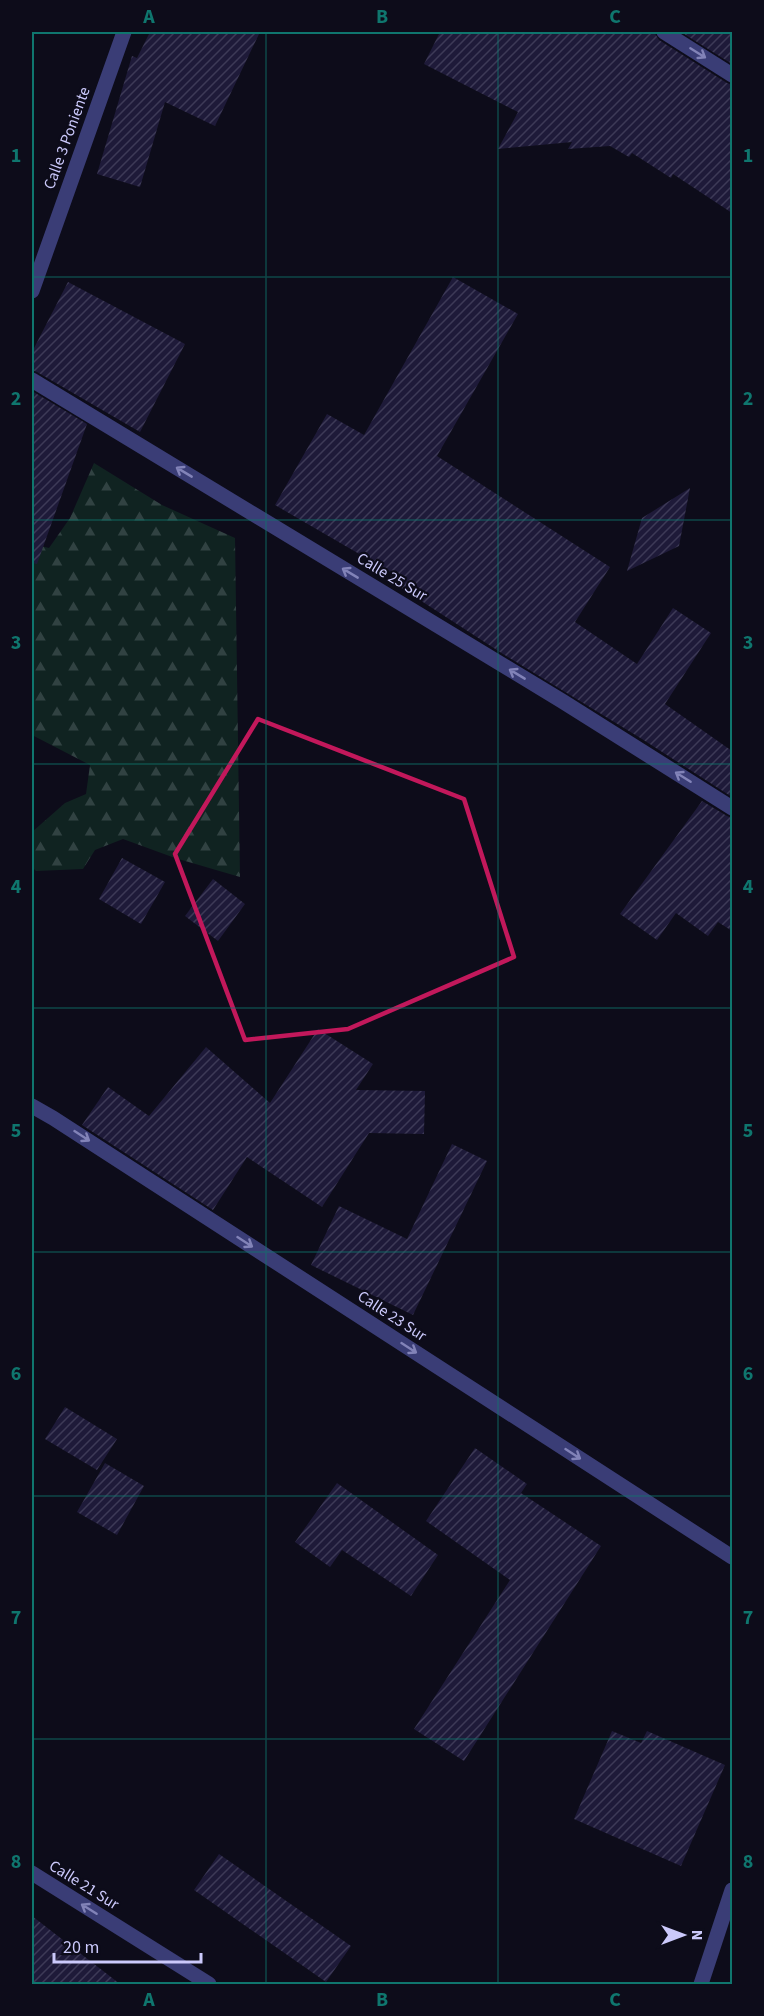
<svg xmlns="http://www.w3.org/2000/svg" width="764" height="2016" font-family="'Source Sans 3',sans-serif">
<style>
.forest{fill:url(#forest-firs)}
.building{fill:url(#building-hatch)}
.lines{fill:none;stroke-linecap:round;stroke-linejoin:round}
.minor{stroke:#3a3d76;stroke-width:15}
.tertiary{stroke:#3a3d76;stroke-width:15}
.oneway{stroke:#8283b8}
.marked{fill:none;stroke:#c2185b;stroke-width:4.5;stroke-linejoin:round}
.grid{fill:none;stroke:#0f766e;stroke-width:1.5;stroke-opacity:0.55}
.labels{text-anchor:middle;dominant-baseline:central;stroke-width:4.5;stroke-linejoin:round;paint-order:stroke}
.street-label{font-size:16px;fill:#cbc9fb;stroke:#0d0c1a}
.neatline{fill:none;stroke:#0f766e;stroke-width:2}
.grid-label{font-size:20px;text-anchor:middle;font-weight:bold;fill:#0f766e}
</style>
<defs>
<pattern id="forest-firs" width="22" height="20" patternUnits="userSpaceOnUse" patternTransform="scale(1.5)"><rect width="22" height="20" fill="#102321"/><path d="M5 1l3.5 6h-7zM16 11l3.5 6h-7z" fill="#314242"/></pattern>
<pattern id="building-hatch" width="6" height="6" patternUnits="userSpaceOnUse" patternTransform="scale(1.5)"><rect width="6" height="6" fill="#1e1a39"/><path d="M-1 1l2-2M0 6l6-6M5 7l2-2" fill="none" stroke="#3d3a57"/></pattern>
</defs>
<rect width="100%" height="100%" fill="#0d0c1a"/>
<path class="forest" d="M 94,463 L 162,505 L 235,538 L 240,877 L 175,858 L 123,839 L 95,850 L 83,869 L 36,871 L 32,867 L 32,832 L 65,803 L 86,794 L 90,765 L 32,735 L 32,544 L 49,548 L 70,518 Z"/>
<path class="building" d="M 150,32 L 260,32 L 215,126 L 165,102 L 140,187 L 97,174 L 132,56 L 137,58 Z
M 440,32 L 654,32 L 659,40 L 727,83 L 732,85 L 732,213 L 673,174 L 671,178 L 632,153 L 629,157 L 610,146 L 568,149 L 572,142 L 498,149 L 518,112 L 424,64 Z
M 681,32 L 732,32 L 732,64 Z
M 453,277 L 518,314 L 437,456 L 610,567 L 575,622 L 637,664 L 673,608 L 711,633 L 665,704 L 732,751 L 732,797 L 642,739 L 503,654 L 389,580 L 392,573 L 275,505 L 327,414 L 364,435 Z
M 68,282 L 185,344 L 140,432 L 37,372 L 32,370 L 32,352 Z
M 32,391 L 87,424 L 37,564 L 32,563 Z
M 690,488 L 679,546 L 627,571 L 642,518 Z
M 702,801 L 727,816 L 732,818 L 732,931 L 718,922 L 708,936 L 676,913 L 657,940 L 620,914 Z
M 122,858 L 165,882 L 141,924 L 99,899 Z
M 213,879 L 245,904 L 218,941 L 185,916 Z
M 318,1029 L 373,1064 L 356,1090 L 425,1091 L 424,1134 L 369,1133 L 322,1207 L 247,1157 L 213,1210 L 82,1125 L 108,1087 L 149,1116 L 206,1047 L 270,1103 Z
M 452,1144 L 487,1161 L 413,1315 L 311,1265 L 339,1206 L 407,1239 Z
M 65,1407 L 117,1439 L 97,1470 L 45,1439 Z
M 475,1448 L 527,1484 L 521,1493 L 601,1546 L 464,1761 L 414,1729 L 510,1580 L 426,1521 Z
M 105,1463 L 144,1486 L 117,1535 L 77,1512 Z
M 337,1483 L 438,1555 L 411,1596 L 342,1550 L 330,1567 L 295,1542 Z
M 612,1731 L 641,1743 L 647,1731 L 725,1765 L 681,1866 L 574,1819 Z
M 219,1854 L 351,1946 L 326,1982 L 194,1890 Z
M 32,1916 L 120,1984 L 32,1984 Z"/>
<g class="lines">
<path class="minor" d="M 664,32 L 732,75
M 32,291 L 124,32
M 32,1106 L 53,1118 L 732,1557
M 32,1873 L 209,1984"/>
<path class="tertiary" d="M 32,380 L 562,701 L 732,808
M 701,1984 L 732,1890"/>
</g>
<defs><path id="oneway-shaft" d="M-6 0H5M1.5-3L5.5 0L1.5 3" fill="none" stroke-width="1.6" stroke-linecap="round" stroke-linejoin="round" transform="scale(1.5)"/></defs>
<g class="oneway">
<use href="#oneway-shaft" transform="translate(698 53) rotate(32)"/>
<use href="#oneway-shaft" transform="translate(184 472) rotate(-149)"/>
<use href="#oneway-shaft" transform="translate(350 573) rotate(-149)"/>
<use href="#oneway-shaft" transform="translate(517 674) rotate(-149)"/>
<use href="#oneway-shaft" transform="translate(683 777) rotate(-148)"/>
<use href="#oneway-shaft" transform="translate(82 1136) rotate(33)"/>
<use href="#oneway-shaft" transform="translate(245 1242) rotate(33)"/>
<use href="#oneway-shaft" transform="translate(409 1348) rotate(33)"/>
<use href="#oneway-shaft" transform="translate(573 1454) rotate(33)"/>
<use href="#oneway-shaft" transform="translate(89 1909) rotate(-148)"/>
</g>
<path class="marked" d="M 258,719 L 464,799 L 514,957 L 348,1029 L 245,1040 L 175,854 Z"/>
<path class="grid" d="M 266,32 L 266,1984M 498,32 L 498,1984M 32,277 L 732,277M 32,520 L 732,520M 32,764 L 732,764M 32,1008 L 732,1008M 32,1252 L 732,1252M 32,1496 L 732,1496M 32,1739 L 732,1739"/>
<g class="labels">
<g class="street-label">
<text transform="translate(67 138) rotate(-70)">Calle 3 Poniente</text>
<text transform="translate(392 577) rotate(31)">Calle 25 Sur</text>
<text transform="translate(392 1316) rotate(33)">Calle 23 Sur</text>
<text transform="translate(84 1885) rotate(32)">Calle 21 Sur</text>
</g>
</g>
<rect width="764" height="2016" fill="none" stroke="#0d0c1a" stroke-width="66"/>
<g transform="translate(683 1935) rotate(90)" stroke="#0d0c1a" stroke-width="4.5" paint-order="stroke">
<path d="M0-4.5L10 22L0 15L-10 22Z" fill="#cbc9fb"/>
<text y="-9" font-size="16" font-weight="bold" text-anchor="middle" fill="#cbc9fb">N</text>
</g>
<path d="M54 1953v9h147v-9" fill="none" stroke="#cbc9fb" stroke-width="3"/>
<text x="63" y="1953" font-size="18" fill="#cbc9fb" stroke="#0d0c1a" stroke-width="4.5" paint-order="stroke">20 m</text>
<rect x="33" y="33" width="698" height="1950" class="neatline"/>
<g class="grid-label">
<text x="149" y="23">A</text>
<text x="382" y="23">B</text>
<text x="615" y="23">C</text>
<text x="16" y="162">1</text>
<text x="748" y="162">1</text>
<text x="16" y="405">2</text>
<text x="748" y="405">2</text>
<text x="16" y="649">3</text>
<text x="748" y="649">3</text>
<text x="16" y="893">4</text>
<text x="748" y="893">4</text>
<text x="16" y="1137">5</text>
<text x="748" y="1137">5</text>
<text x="16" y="1380">6</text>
<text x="748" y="1380">6</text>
<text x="16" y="1624">7</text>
<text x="748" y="1624">7</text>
<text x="16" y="1868">8</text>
<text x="748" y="1868">8</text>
<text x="149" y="2006">A</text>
<text x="382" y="2006">B</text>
<text x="615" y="2006">C</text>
</g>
</svg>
